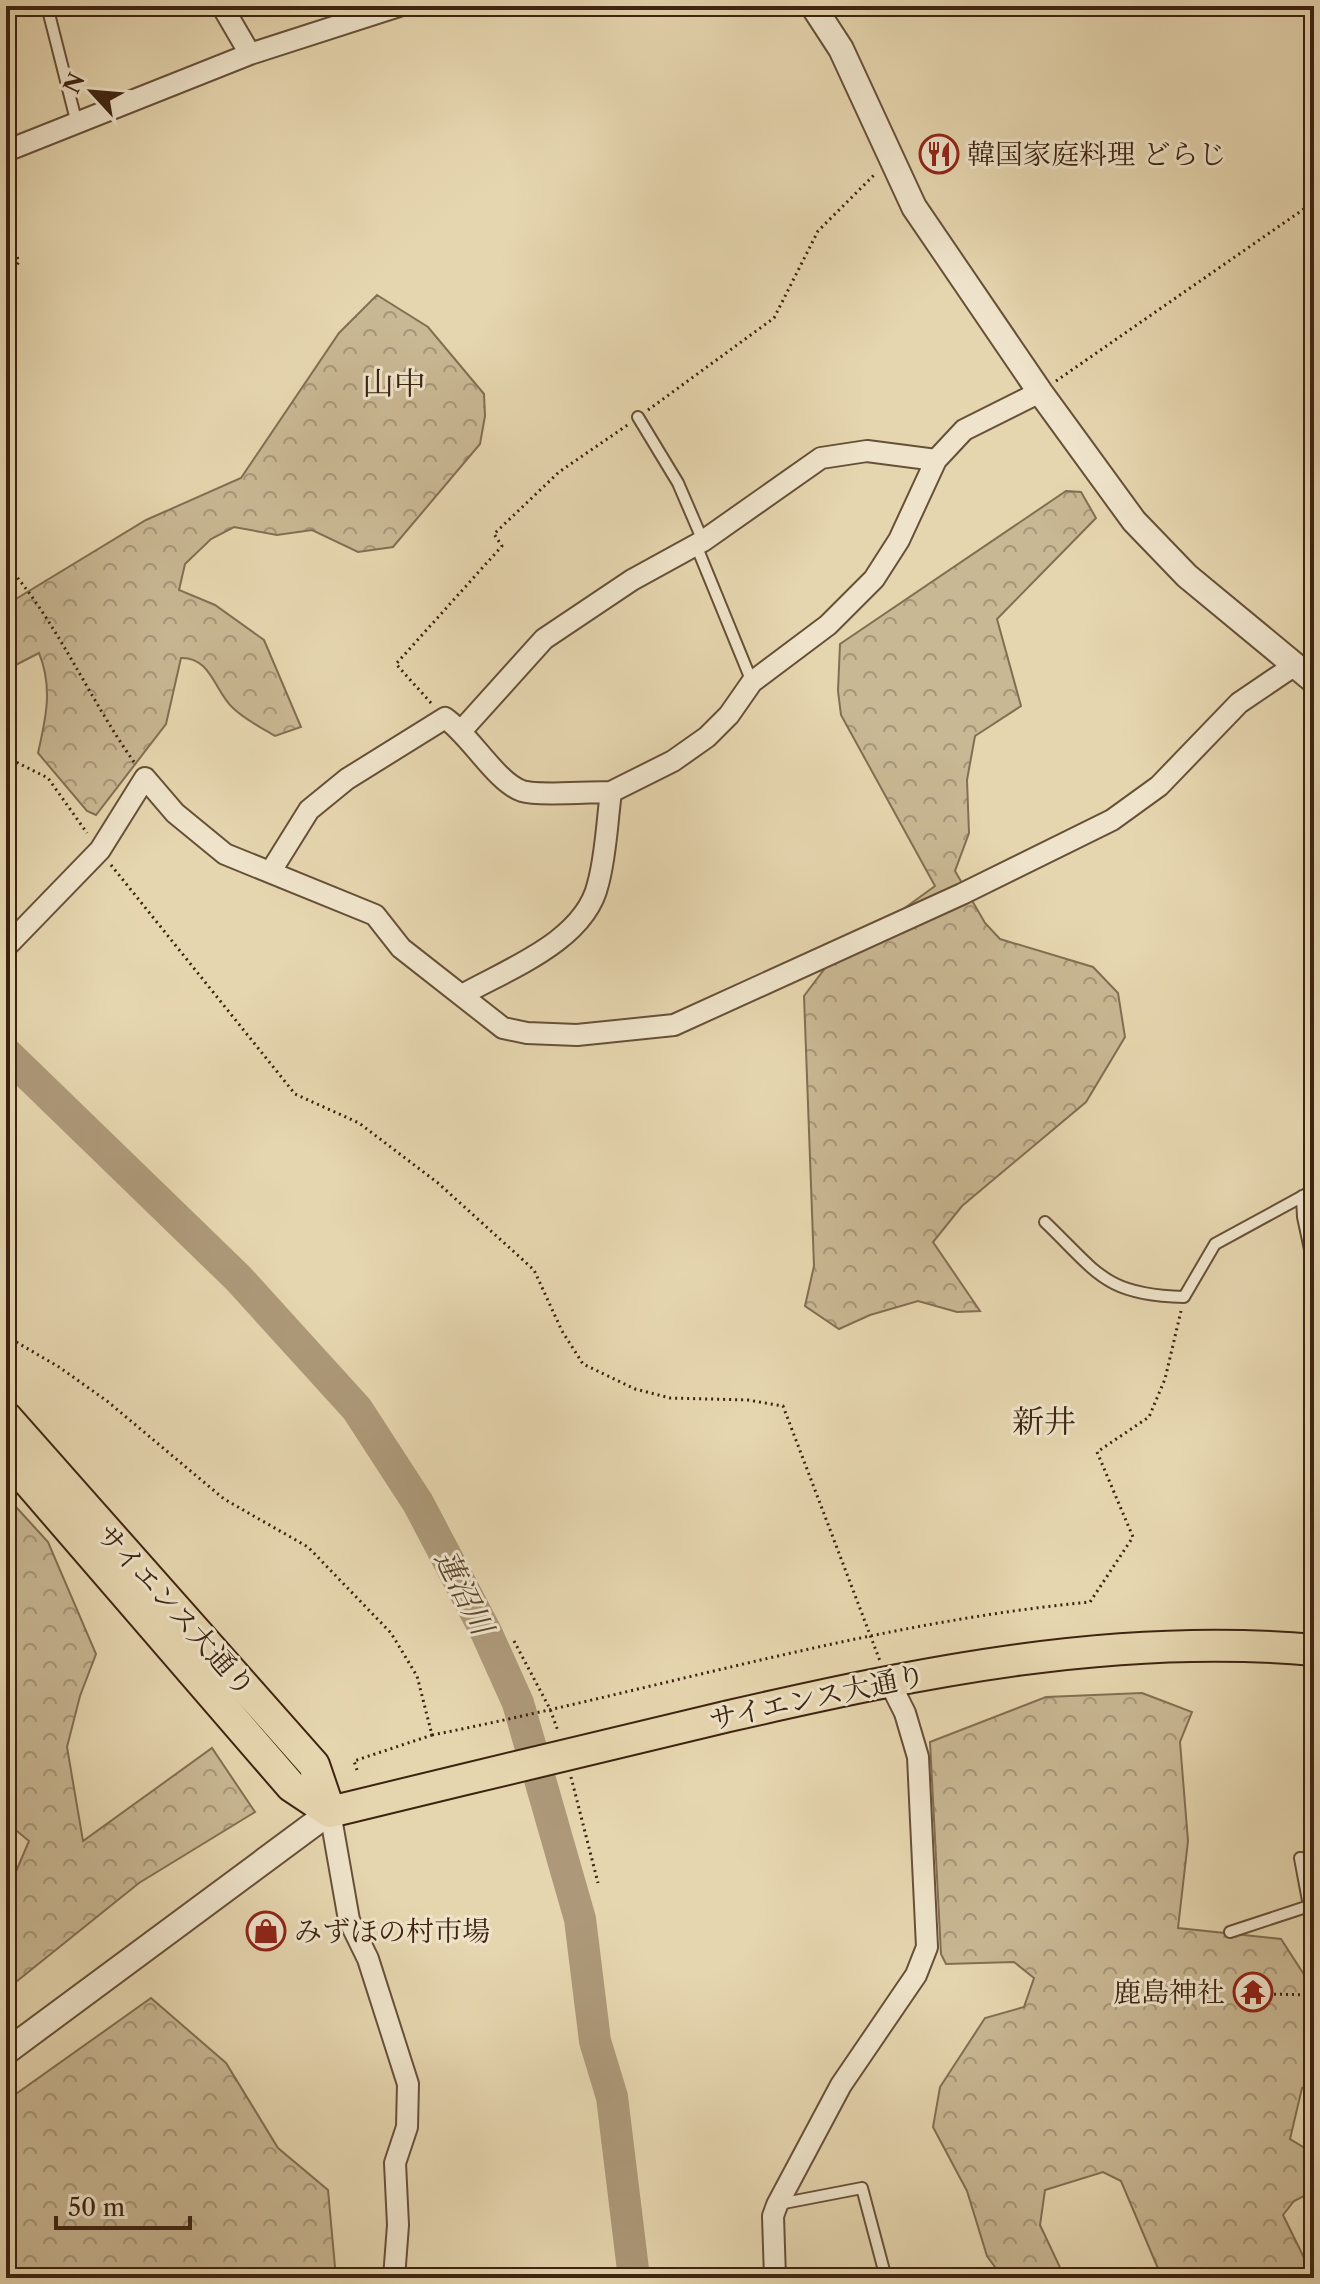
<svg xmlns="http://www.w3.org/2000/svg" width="1320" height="2284" font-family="'Libre Caslon Text','Noto Serif JP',serif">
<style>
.forest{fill:url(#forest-crowns);stroke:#836e52;stroke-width:2}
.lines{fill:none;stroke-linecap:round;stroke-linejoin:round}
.river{stroke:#ad9979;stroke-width:32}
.building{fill:url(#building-cross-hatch);stroke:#3d2311;stroke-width:2}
.service-casing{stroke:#675038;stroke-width:14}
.minor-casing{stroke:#675038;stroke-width:24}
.tertiary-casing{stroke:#675038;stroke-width:28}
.primary-casing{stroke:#3d2311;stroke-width:34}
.path{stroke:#3d2311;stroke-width:3;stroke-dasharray:2 4;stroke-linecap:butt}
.service{stroke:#efe4cb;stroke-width:10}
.minor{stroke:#efe4cb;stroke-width:20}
.tertiary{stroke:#efe4cb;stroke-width:24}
.primary{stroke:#e6d6af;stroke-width:30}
.labels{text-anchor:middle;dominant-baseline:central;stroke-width:6;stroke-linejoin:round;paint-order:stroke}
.poi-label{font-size:28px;fill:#3d2311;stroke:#efe4cb;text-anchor:start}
.street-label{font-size:28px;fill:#3d2311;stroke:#efe4cb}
.water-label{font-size:30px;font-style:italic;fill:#5f4630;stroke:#efe4cb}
.quarter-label{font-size:32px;fill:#3d2311;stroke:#efe4cb}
</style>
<defs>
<pattern id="forest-crowns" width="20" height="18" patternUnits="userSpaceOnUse" patternTransform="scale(2)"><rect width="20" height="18" fill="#c9b894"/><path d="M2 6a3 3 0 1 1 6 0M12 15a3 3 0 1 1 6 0" fill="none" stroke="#a49577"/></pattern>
<pattern id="building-cross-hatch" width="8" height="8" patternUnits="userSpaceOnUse" patternTransform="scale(2)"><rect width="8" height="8" fill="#958063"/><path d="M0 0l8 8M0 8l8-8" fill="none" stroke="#7b6850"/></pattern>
</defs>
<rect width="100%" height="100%" fill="#e6d6af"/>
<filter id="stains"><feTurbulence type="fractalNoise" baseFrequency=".0025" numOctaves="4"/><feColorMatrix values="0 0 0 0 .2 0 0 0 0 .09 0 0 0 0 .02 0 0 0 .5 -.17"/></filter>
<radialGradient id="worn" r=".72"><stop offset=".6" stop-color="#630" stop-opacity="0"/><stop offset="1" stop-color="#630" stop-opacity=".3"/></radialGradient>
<path class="forest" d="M 377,295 L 428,327 L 484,394 L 485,416 L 480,444 L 393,547 L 358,552 L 312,530 L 277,535 L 234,527 L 211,539 L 185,564 L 179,590 L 215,605 L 264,640 L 301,727 L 275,736 C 262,728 244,719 233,708 C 215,692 211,657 181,658 L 166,724 L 96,815 L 87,811 L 38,753 C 46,718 53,687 39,653 L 6,670 L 6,605 L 146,520 L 241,478 L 339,333 Z
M 1066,491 L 1081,492 L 1096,518 L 997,619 L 1021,706 L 975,736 L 967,780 L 969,833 L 955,871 L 985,923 L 1000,939 L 1093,967 L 1118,993 L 1125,1037 L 1086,1102 L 962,1206 L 933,1242 L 980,1311 L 957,1312 L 918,1301 L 870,1315 L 839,1329 L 805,1306 L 814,1266 L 804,996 L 829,963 L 935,886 L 841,715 L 838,691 L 840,644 Z
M 6,1496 L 48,1542 L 96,1654 L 80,1696 L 67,1747 L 83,1841 L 212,1748 L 255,1812 L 139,1883 L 6,1990 L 6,1895 L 29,1841 L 6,1822 Z
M 1142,1693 L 1192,1712 L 1180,1742 L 1188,1841 L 1178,1928 L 1281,1939 L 1314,1990 L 1314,2084 L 1302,2088 L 1290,2139 L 1313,2153 L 1314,2191 L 1294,2201 L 1283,2215 L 1314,2278 L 1162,2278 L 1121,2181 L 1103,2172 L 1045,2190 L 1040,2225 L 1065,2278 L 1003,2278 L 987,2256 L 967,2191 L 933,2127 L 940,2087 L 985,2018 L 1024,2007 L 1034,1978 L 1014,1962 L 946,1964 L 941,1954 L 930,1742 L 1046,1697 Z
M 151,1998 L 226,2063 L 278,2148 L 328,2190 L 336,2278 L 6,2278 L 6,2101 Z"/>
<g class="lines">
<path class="river" d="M 6,1053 L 238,1278 L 357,1409 L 418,1503 L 486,1632 L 518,1703 L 580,1919 L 595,2041 L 612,2097 L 634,2278"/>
</g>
<path class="building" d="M 1245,1984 L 1263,1985 L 1261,2000 L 1244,1998 Z"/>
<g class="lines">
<defs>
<path id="service" d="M 47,6 L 77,124
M 638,417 L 678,483 L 703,541
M 696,545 L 752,682
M 1302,1196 L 1303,1217 L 1314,1268
M 1045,1222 C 1098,1273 1105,1295 1184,1297 L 1215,1244 L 1314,1190
M 1230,1932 L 1309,1906 L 1300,1858 L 1314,1859
M 779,2204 L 862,2188 L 886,2278"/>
<path id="minor" d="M 222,6 L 250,54
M 6,151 L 250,54 L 399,6
M 462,730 L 544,639 L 632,580 L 703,541 L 821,458 L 867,451 L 936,460
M 271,871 L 309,810 L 347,779 L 445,718 C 470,735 496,782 522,791 C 538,796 591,792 611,792
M 6,947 L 100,850 L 145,778 L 175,813 L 225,854 L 375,915 L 401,948 L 503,1028 L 527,1033 L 577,1035 L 674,1025 L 962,894 L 1112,820 L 1159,786 L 1239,703 L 1295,665
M 462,995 C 508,969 585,941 598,884 C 606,855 607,822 611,792 L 673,761 L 707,737 L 729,715 L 752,682 L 828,625 L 874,579 L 899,540 L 936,460 L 964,430 L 1040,392
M 330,1812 L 349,1920 L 368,1959 L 408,2084 L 407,2127 L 395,2163 L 398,2225 L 394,2278
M 775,2278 L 773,2216 L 777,2205 L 841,2085 L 916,1975 L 927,1947 L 918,1757 L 905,1713 L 888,1679"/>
<path id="tertiary" d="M 813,6 L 841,49 L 914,207 L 1040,392 L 1134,521 L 1187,576 L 1314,681
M 6,2052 L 330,1812"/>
<path id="primary" d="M 6,1417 L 314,1765 L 330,1812
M 6,1456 L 291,1786 L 330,1812 C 463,1780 596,1747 729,1716 C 921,1672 1116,1632 1314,1650"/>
</defs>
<use href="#service" class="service-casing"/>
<use href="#minor" class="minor-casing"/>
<use href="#tertiary" class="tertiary-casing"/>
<use href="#primary" class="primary-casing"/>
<path class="path" d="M 6,236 L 19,261 L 6,288
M 1056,381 L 1314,202
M 648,410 L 774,318 L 818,231 L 876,173
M 6,564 C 58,623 88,697 134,762
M 431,703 L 396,664 L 502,546 L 494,534 L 559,472 L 629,424
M 6,757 L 48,778 L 87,833
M 111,865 L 295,1094 L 359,1123 L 438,1183 L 534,1270 L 562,1331 L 583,1364 L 635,1389 L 670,1398 L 748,1400 L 783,1406 L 880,1661
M 6,1336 L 59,1367 L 107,1401 L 224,1499 L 308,1547 L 391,1633 L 417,1676 L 432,1735 L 354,1761 L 357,1770
M 514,1641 L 550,1709 L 558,1731
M 432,1735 C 651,1692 867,1623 1090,1602 L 1133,1537 L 1097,1452 L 1149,1417 L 1165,1379 L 1181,1311
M 571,1777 L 598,1883
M 1268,1994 L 1314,1995"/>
<use href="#service" class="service"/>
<use href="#minor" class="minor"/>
<use href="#tertiary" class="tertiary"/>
<use href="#primary" class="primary"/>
</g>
<defs>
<symbol id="restaurant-ring" viewBox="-11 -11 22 22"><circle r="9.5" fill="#efe4cb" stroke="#8f2418" stroke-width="1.5"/><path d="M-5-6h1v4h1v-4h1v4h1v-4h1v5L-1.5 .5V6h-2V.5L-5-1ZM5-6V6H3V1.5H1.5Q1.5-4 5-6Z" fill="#8f2418"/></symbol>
<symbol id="shop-ring" viewBox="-11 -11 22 22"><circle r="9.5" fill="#efe4cb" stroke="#8f2418" stroke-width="1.5"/><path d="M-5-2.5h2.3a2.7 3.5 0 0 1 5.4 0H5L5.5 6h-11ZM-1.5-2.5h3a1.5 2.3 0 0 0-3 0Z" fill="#8f2418"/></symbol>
<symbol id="temple-ring" viewBox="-11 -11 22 22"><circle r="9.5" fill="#efe4cb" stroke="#8f2418" stroke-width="1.5"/><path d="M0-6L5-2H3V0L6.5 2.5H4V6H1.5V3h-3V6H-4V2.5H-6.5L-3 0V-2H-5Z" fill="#8f2418"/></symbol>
</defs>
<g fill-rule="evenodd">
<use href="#restaurant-ring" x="917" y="132" width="44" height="44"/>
<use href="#shop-ring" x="244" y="1909" width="44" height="44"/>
<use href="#temple-ring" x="1231" y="1970" width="44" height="44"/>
</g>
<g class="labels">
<g class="poi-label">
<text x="967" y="154">韓国家庭料理 どらじ</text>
<text x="294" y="1931">みずほの村市場</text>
<text x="1225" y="1992" text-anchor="end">鹿島神社</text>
</g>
<g class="street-label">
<text transform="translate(176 1610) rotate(48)">サイエンス大通り</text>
<text transform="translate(817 1697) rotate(-12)">サイエンス大通り</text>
</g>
<g class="water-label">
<text transform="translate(464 1592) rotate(63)">蓮沼川</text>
</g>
<g class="quarter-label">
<text x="394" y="383">山中</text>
<text x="1044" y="1421">新井</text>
</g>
</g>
<rect width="1320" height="2284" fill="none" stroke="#e6d6af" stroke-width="32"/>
<rect x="8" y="8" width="1304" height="2268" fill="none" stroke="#3d2311" stroke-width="4"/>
<rect x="16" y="16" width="1288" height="2252" fill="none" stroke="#3d2311" stroke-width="2"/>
<g transform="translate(92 92) rotate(296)" stroke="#efe4cb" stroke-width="6" paint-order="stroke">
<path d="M0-6L14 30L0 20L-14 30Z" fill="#3d2311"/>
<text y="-12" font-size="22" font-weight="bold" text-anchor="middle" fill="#3d2311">N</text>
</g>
<path d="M56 2216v12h134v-12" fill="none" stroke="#3d2311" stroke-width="4"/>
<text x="68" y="2216" font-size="24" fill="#3d2311" stroke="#efe4cb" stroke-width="6" paint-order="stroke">50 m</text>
<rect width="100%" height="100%" filter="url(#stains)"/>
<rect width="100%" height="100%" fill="url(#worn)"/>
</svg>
